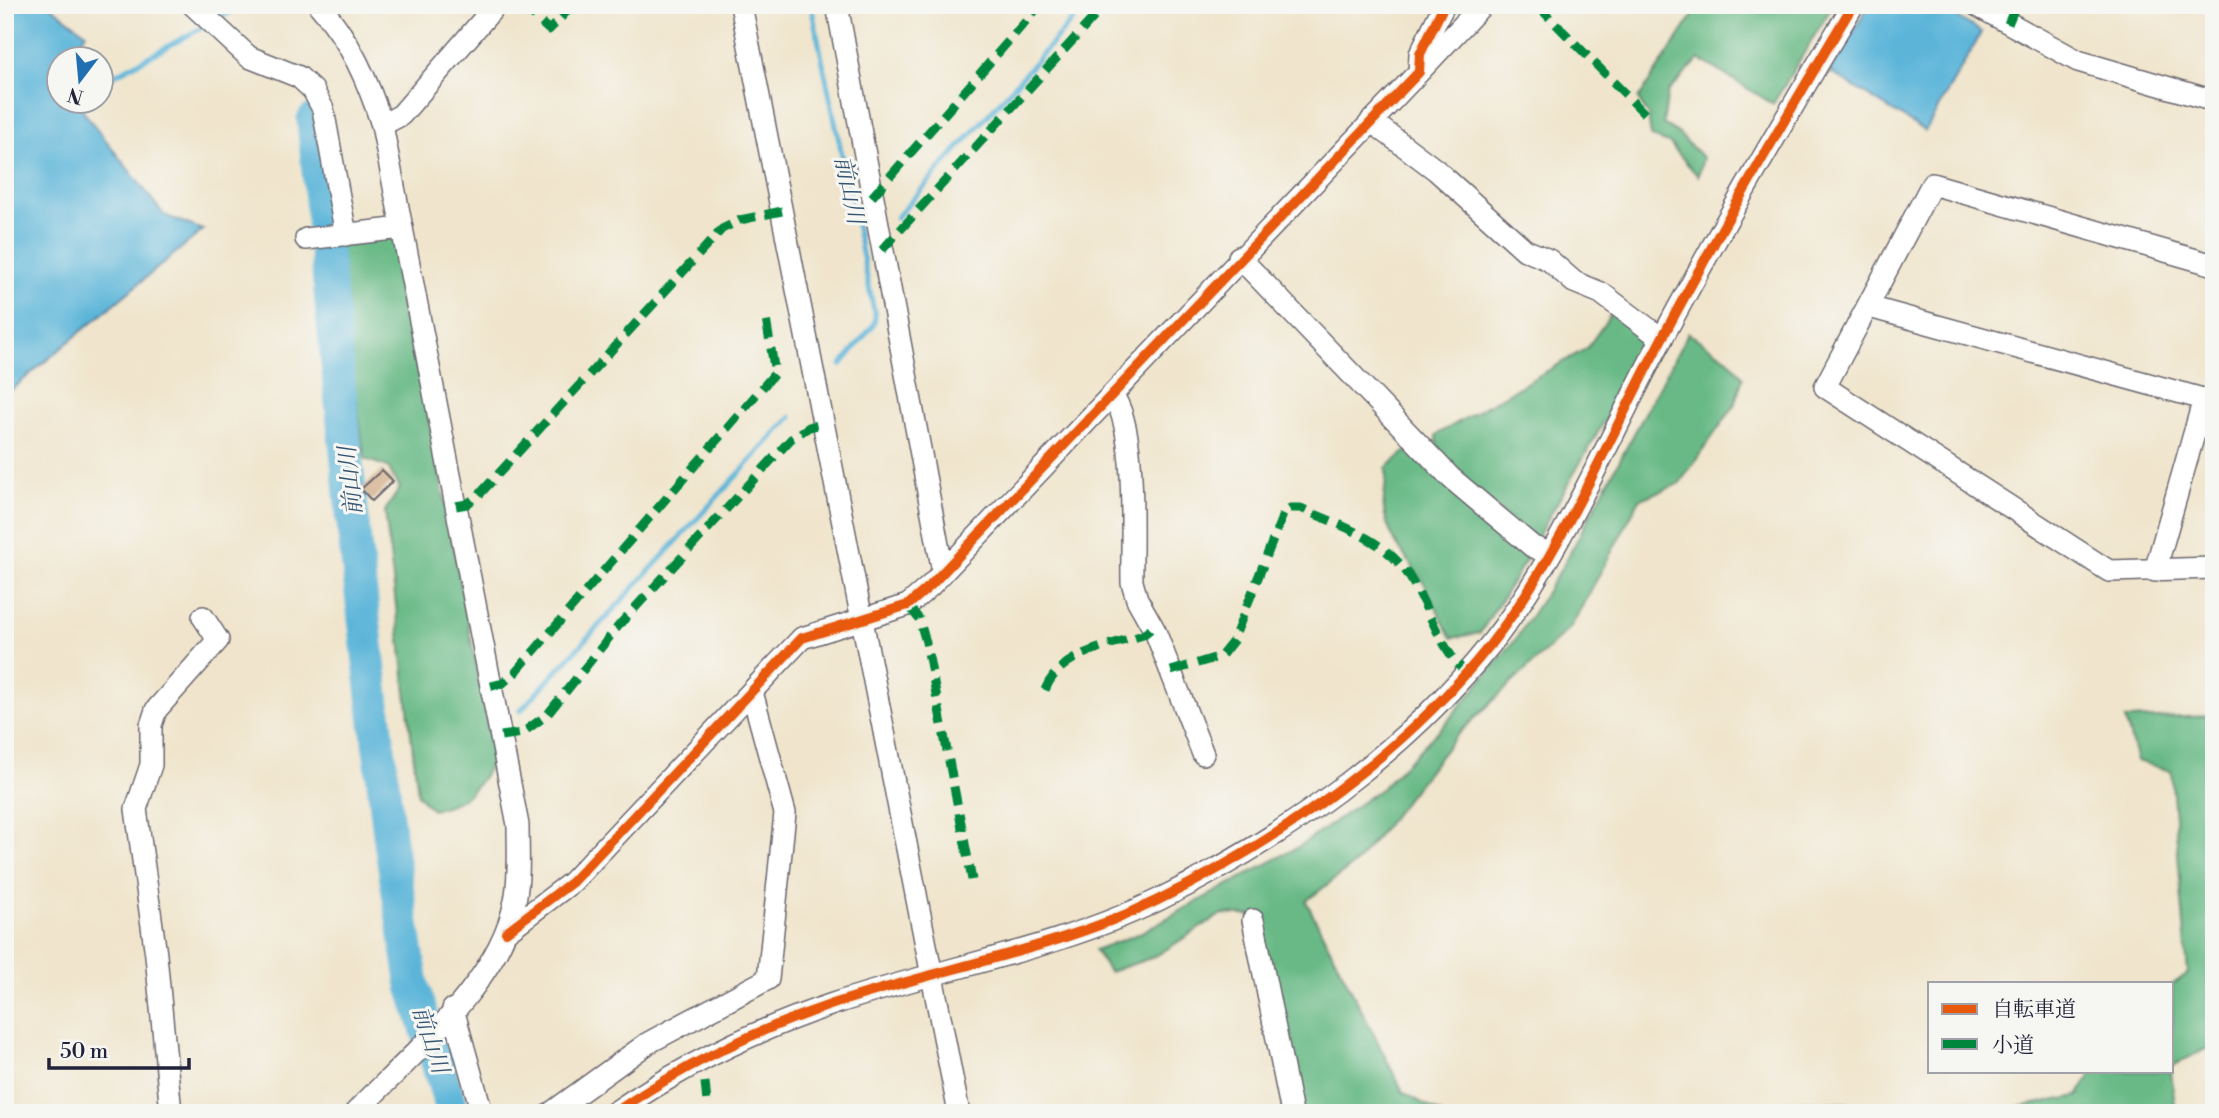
<svg xmlns="http://www.w3.org/2000/svg" width="2219" height="1118" font-family="'Libre Bodoni','Noto Serif JP',serif">
<style>
.forest{fill:#68b985;stroke:#456e60;stroke-width:2}
.water{fill:#5cb5d9;stroke:#3f6c8a;stroke-width:2}
.lines{fill:none;stroke-linecap:round;stroke-linejoin:round}
.stream{stroke:#5cb5d9;stroke-width:5}
.river{stroke:#5cb5d9;stroke-width:33}
.building{fill:#d1aa84}
.minor-casing{stroke:#6a666e;stroke-width:24}
.minor{stroke:#fff;stroke-width:21}
.quiet{stroke:#00873e;stroke-width:9;stroke-dasharray:18 9;stroke-linecap:butt}
.cycleway-casing{stroke:#f6f6f2;stroke-width:15}
.cycleway{stroke:#e8590c;stroke-width:10}
.labels{text-anchor:middle;dominant-baseline:central;stroke-width:6;stroke-linejoin:round;paint-order:stroke}
.water-label{font-size:23px;font-style:italic;fill:#365572;stroke:#f6f6f2}
</style>
<rect width="100%" height="100%" fill="#f6f6f2"/>
<filter id="ink" filterUnits="userSpaceOnUse"><feTurbulence type="fractalNoise" baseFrequency=".0143" numOctaves="2"/><feDisplacementMap in="SourceGraphic" scale="14" xChannelSelector="R" yChannelSelector="G"/><feConvolveMatrix kernelMatrix="1 2 1 2 8 2 1 2 1" color-interpolation-filters="sRGB"/></filter>
<filter id="wash" filterUnits="userSpaceOnUse"><feTurbulence type="fractalNoise" baseFrequency=".00686" numOctaves="4" result="noise"/><feDisplacementMap in="SourceGraphic" scale="28" xChannelSelector="R" yChannelSelector="G"/><feGaussianBlur stdDeviation="1.57" result="paint"/><feColorMatrix in="noise" values="0 0 0 0 0 0 0 0 0 0 0 0 0 0 0 0 0 1.4 0 .05"/><feComposite in="paint" operator="in"/></filter>
<g filter="url(#wash)">
<rect width="100%" height="100%" fill="#f0e5cc"/>
<path class="forest" d="M 1700,5 L 1833,5 L 1773,104 L 1699,59 L 1668,92 L 1663,124 L 1678,133 L 1703,158 L 1698,176 L 1669,143 L 1651,137 L 1648,115 L 1638,99 Z
M 388,237 L 395,241 L 494,759 C 476,790 467,802 432,810 L 418,795 L 385,511 L 400,488 L 388,467 L 365,459 L 334,246 Z
M 1614,310 L 1638,337 L 1642,356 L 1535,541 L 1439,460 L 1436,435 L 1587,348 Z
M 1688,333 L 1728,359 L 1743,377 L 1734,406 L 1679,484 L 1640,499 L 1571,627 L 1456,736 L 1357,862 L 1306,901 L 1403,1092 L 1440,1113 L 1298,1113 L 1259,916 L 1222,914 L 1154,957 L 1109,972 L 1095,950 L 1138,934 L 1300,846 L 1383,787 L 1446,723 L 1516,639 L 1563,566 Z
M 1411,447 L 1531,552 L 1480,633 L 1452,638 C 1441,621 1435,602 1425,585 C 1409,558 1390,545 1384,510 C 1382,497 1388,482 1386,468 Z
M 2214,716 L 2214,1045 L 2172,1066 L 2172,985 L 2188,973 L 2171,771 L 2137,761 L 2125,719 Z
M 2093,1071 L 2171,1071 L 2176,1113 L 1986,1113 L 2078,1096 Z
M 1789,1101 L 1842,1103 L 1911,1113 L 1789,1113 Z"/>
<path class="water" d="M 5,5 L 49,5 L 86,33 L 71,55 L 72,59 L 60,60 L 60,102 L 81,102 L 83,111 L 164,215 L 203,230 L 5,395 Z
M 1869,5 L 1937,5 L 1982,32 L 1925,131 L 1830,72 Z"/>
<g class="lines">
<path class="stream" d="M 811,5 L 875,316 L 874,324 L 841,365
M 216,20 L 244,5
M 102,82 L 207,25
M 896,218 L 1086,5
M 520,711 L 791,417
M 390,842 L 400,832"/>
<path class="river" d="M 313,120 L 354,533 L 390,842 L 413,986 L 453,1113"/>
</g>
<g id="blocks">
<path class="building" d="M 382,470 L 393,481 L 372,501 L 361,489 Z"/>
</g>
</g>
<g filter="url(#ink)">
<use href="#blocks" fill-opacity="0" stroke="#6a666e" stroke-width="2"/>
<g class="lines">
<defs>
<path id="minor" d="M 193,5 L 249,57 L 299,77 L 313,90 L 323,109 L 346,235
M 319,5 C 350,40 368,81 382,125 L 518,825 C 518,850 520,876 515,901 C 500,982 411,1055 355,1113
M 741,5 L 959,1113
M 837,5 L 943,572
M 1976,5 L 2078,61 L 2214,101
M 1419,72 L 1482,5
M 1371,121 L 1436,170 L 1525,250 L 1549,260 L 1574,282 L 1601,293 L 1662,339
M 382,125 L 401,115 L 496,5
M 306,239 L 402,228
M 1239,257 L 1451,478 L 1533,547 L 1550,553
M 2214,265 L 1932,184 L 1825,387 L 2109,571 L 2214,568
M 1869,307 L 2214,402
M 1112,395 C 1138,426 1131,538 1132,582 L 1137,599 L 1155,631 L 1203,754
M 2155,571 L 2204,399
M 1253,920 L 1292,1113
M 506,932 L 572,882 L 802,638 L 908,605 L 930,586 L 1419,72 L 1420,54 L 1444,5
M 453,1009 L 482,1113
M 171,1113 L 156,955 L 136,809 L 151,765 L 151,725 L 156,710 L 218,640 L 203,617
M 551,1113 L 648,1043 L 768,979 L 785,813 L 752,692
M 614,1113 C 681,1067 755,1030 833,1004 C 940,968 1056,950 1158,900 C 1282,839 1403,754 1490,645 C 1553,566 1602,454 1649,363 C 1713,241 1782,123 1853,5"/>
</defs>
<use href="#minor" class="minor-casing"/>
<use href="#minor" class="minor"/>
<path class="quiet" d="M 522,5 L 549,30 L 573,5
M 1537,5 L 1645,114
M 2008,24 L 2016,5
M 872,197 L 1040,5
M 882,250 L 1105,5
M 456,506 L 467,504 L 479,495 L 722,229 L 740,220 L 782,211
M 908,605 L 919,619 L 926,642 L 972,880
M 1171,671 L 1221,656 L 1233,641 L 1284,512 L 1290,508 L 1301,508 C 1338,525 1383,538 1407,573 C 1428,604 1438,646 1465,672
M 491,686 L 503,683 L 515,673 L 775,373 L 766,319
M 1045,690 C 1060,652 1109,646 1143,635 L 1152,628
M 501,736 L 522,733 L 547,715 L 620,624 L 791,439 L 809,427 L 823,424
M 705,1082 L 708,1113"/>
<defs>
<path id="cycleway" d="M 506,932 L 572,882 L 802,638 L 908,605 L 930,586 L 1419,72 L 1420,54 L 1444,5
M 614,1113 C 681,1067 755,1030 833,1004 C 940,968 1056,950 1158,900 C 1282,839 1403,754 1490,645 C 1553,566 1602,454 1649,363 C 1713,241 1782,123 1853,5"/>
</defs>
<use href="#cycleway" class="cycleway-casing"/>
<use href="#cycleway" class="cycleway"/>
</g>
</g>
<g class="labels">
<g class="water-label">
<text transform="translate(849 190) rotate(78)">前山川</text>
<text transform="translate(351 481) rotate(-96)">前山川</text>
<text transform="translate(430 1040) rotate(72)">前山川</text>
</g>
</g>
<rect width="2219" height="1118" fill="none" stroke="#f6f6f2" stroke-width="28"/>
<rect x="1928" y="982" width="245" height="91" fill="#f6f6f2" stroke="#a1a1a9" stroke-width="2"/>
<rect x="1942" y="1004" width="35" height="10" fill="#e8590c" stroke="#a1a1a9" stroke-width="2"/>
<text x="1992" y="1016" font-size="21" fill="#22223b">自転車道</text>
<rect x="1942" y="1039" width="35" height="10" fill="#00873e" stroke="#a1a1a9" stroke-width="2"/>
<text x="1992" y="1052" font-size="21" fill="#22223b">小道</text>
<g transform="translate(80 80) rotate(196)"><circle r="33" fill="#f6f6f2" stroke="#a1a1a9" stroke-width="2"/>
<path d="M0-5L12 26L0 18L-12 26Z" fill="#1f6fb2"/>
<text y="-10" font-size="19" font-weight="bold" text-anchor="middle" fill="#22223b">N</text>
</g>
<path d="M49 1058v10h140v-10" fill="none" stroke="#22223b" stroke-width="3.5"/>
<text x="60" y="1058" font-size="21" fill="#22223b" stroke="#f6f6f2" stroke-width="5" paint-order="stroke">50 m</text>
</svg>
